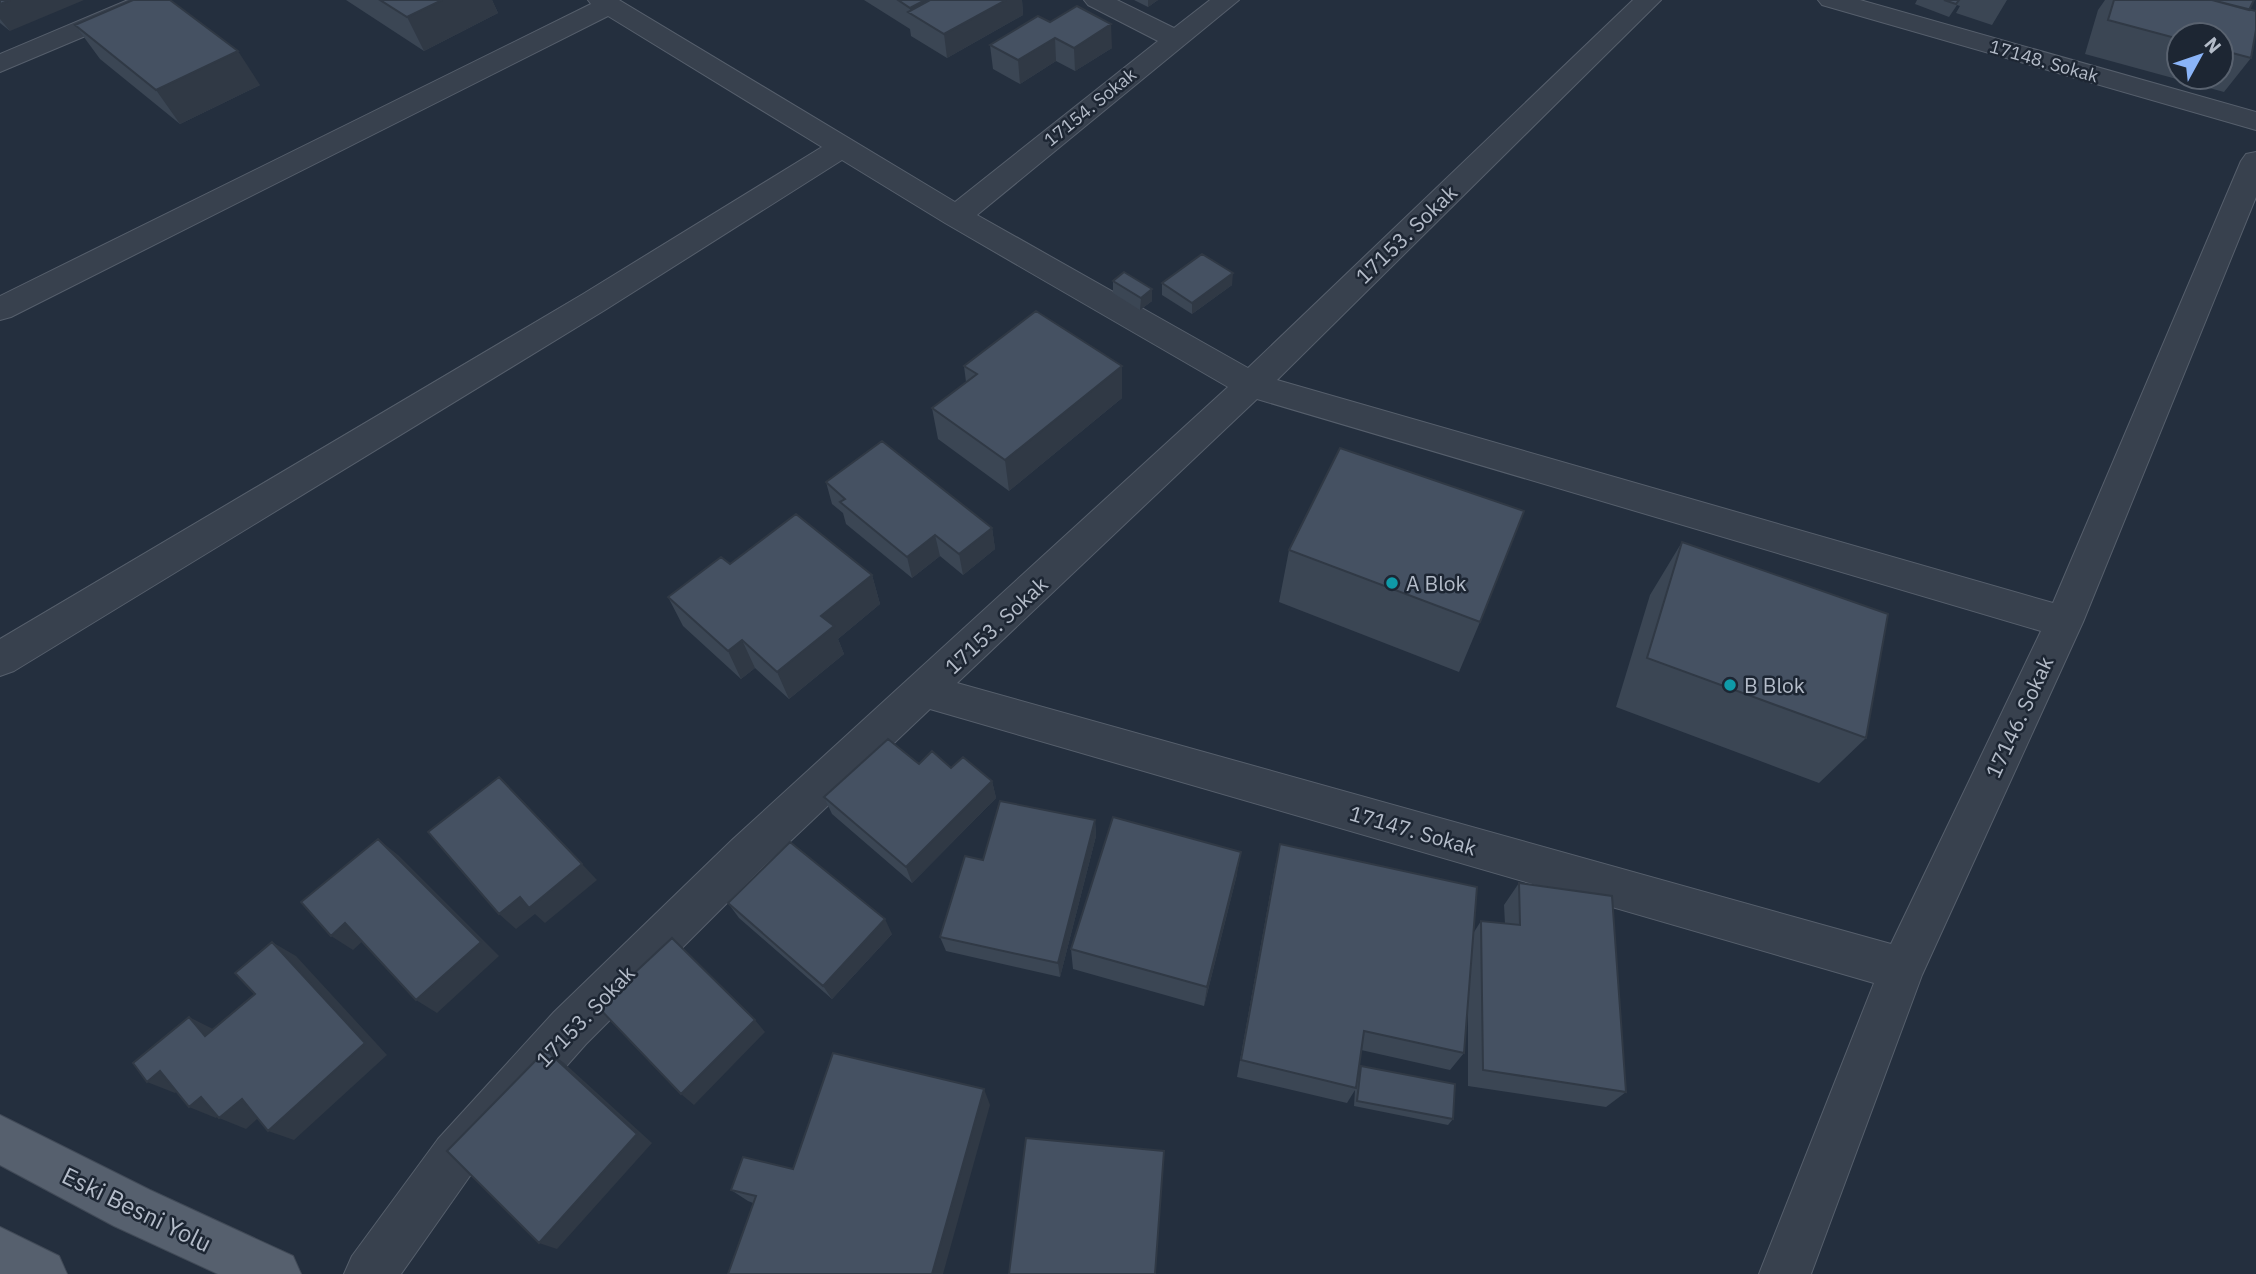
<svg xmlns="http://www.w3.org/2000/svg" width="2256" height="1274" font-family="'IBM Plex Sans',sans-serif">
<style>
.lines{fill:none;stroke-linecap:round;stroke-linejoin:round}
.minor-casing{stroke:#565f6c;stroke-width:2}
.major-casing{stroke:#414a57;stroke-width:2}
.minor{fill:#38414e;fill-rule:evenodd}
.major{fill:#56606e;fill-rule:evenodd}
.wall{fill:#3b4654;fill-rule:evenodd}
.shaded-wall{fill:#303945}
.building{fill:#455162;stroke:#303945;stroke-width:2}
.culture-dot{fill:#0f9aa8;stroke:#1d2633;stroke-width:2.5}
.labels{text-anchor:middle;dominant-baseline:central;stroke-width:5;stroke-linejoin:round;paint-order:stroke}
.far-street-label{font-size:18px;fill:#b4bcc9;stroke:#1d2633}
.street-label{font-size:21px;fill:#b4bcc9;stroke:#1d2633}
.poi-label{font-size:21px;fill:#b4bcc9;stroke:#1d2633;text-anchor:start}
.near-street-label{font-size:24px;fill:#b4bcc9;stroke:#1d2633}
</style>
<rect width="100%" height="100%" fill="#242f3e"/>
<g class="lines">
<defs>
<path id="minor" d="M 128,0 L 163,0 L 159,5 L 0,72 L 0,54 Z
M 588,0 L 619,0 L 955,202 L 1158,41 L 1088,5 L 1084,0 L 1117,0 L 1174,28 L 1210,0 L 1239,0 L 977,215 L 1248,368 L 1633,0 L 1661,0 L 1277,380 L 2053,603 L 2241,161 L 2246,154 L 2256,152 L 2256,197 L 2083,622 L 1922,975 L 1811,1274 L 1759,1274 L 1874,983 L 930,709 L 762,868 L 586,1044 L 472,1173 L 401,1274 L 344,1274 L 352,1256 L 438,1139 L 554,1012 L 732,840 L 1228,387 L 945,223 L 842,160 L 605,310 L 14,671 L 0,676 L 0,639 L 583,294 L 822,147 L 608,16 L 11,317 L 0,320 L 0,296 L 591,4 ZM 1257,399 L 2041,631 L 1891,944 L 957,683 Z
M 1818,0 L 1860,0 L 2256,112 L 2256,130 L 1822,5 Z"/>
<path id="major" d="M 0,1115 L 150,1190 L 293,1256 L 301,1274 L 218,1274 L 114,1226 L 0,1165 Z
M 0,1227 L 59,1256 L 67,1274 L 0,1274 Z"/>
</defs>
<use href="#minor" class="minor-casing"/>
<use href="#major" class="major-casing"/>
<use href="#minor" class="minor"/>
<use href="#major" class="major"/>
</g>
<path class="wall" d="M 0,0 L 10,31 L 0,23 Z
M 346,0 L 492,0 L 498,13 L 424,51 Z
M 864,0 L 1022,0 L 1023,15 L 947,58 L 911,36 L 910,29 Z
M 1134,0 L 1158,0 L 1148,7 Z
M 1917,0 L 2007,0 L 1992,25 L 1956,13 L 1960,6 L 1957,5 L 1949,17 L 1915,4 Z
M 2105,0 L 2254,0 L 2249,10 L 2251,58 L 2224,92 L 2085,54 L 2098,10 ZM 2179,35 L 2221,35 L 2221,77 L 2179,77 Z
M 1050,22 L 1112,48 L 1075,71 L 1056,61 L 1020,84 L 993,69 L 990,45 Z
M 75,25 L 260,85 L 180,124 L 100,59 Z
M 1113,281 L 1152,301 L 1140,310 L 1113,293 Z
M 1162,283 L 1232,285 L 1192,314 L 1162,295 Z
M 964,366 L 1122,398 L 1009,491 L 938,439 L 932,408 L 966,382 Z
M 826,482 L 992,528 L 995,549 L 963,575 L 940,556 L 912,578 L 846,524 L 843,513 L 832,504 Z
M 1682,542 L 1866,738 L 1819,783 L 1616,707 L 1650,595 Z
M 1289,550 L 1480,622 L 1459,672 L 1279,602 Z
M 730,564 L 872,575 L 880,604 L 838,639 L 844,654 L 789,699 L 755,668 L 741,679 L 683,626 L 668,597 Z
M 919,764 L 951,768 L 992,781 L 996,798 L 912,883 L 832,814 L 824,797 Z
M 1095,820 L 1096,836 L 1060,977 L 946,951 L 940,937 L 983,860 Z
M 1280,844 L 1474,932 L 1481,921 L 1505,924 L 1504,905 L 1519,883 L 1626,1092 L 1606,1107 L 1468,1086 L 1468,1004 L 1464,1053 L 1450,1070 L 1361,1050 L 1359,1069 L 1361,1066 L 1453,1119 L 1448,1125 L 1354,1106 L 1355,1090 L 1347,1103 L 1237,1077 L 1275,867 Z
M 1237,874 L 1204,1006 L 1073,969 L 1071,949 Z
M 728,903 L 892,934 L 832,999 L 739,918 Z
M 990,1105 L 753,1203 L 748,1201 L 731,1190 Z"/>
<path class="shaded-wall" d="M 10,0 L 84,0 L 10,31 L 0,19 L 0,4 Z
M 442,0 L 492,0 L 498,13 L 424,51 L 407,17 Z
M 925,0 L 973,0 L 911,14 L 910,8 Z
M 1006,0 L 1022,0 L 1023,15 L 947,58 L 944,34 Z
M 1148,0 L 1158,0 L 1148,7 Z
M 1111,24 L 1112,48 L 1075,71 L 1074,48 Z
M 1055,38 L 1056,61 L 1020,84 L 1018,60 Z
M 238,51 L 260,85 L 180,124 L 156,90 Z
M 1233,273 L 1232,285 L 1192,314 L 1192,303 Z
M 1152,289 L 1152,301 L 1140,310 L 1141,298 Z
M 1122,366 L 1122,398 L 1009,491 L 1005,460 Z
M 992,528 L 995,549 L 963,575 L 959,554 Z
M 935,535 L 940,556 L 912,578 L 907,557 Z
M 872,575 L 880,604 L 838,639 L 844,654 L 789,699 L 777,672 L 821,616 Z
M 742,640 L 755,668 L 741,679 L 728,651 Z
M 992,781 L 996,798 L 912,883 L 906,867 Z
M 1095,820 L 1096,836 L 1060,977 L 1058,963 Z
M 378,839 L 398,855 L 499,956 L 437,1013 L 416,1000 Z
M 1241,852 L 1237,874 L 1204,1006 L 1207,987 Z
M 582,864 L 597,880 L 545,923 L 535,914 L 516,929 L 499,914 L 520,897 Z
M 885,919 L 892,934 L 832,999 L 823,986 Z
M 345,923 L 366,938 L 353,950 L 331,936 Z
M 272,942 L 296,956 L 387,1055 L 294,1140 L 268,1131 Z
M 189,1017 L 215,1030 L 205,1036 Z
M 755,1020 L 765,1032 L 694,1105 L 681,1094 Z
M 546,1050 L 563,1062 L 652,1143 L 557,1249 L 539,1243 Z
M 160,1071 L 188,1082 L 175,1093 L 147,1082 Z
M 984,1089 L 990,1105 L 943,1274 L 932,1274 Z
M 201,1097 L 228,1108 L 216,1118 L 189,1107 Z
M 242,1099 L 268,1109 L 246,1129 L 219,1118 Z"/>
<path class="building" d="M 0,0 L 10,0 L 0,4 Z
M 133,0 L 170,0 L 238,51 L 156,90 L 75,25 Z
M 380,0 L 442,0 L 407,17 Z
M 898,0 L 925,0 L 910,8 Z
M 930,0 L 1006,0 L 944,34 L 908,12 Z
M 1944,0 L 1959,0 L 1956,4 Z
M 2114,0 L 2212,0 L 2256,11 L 2256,30 L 2251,58 L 2221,50 L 2221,35 L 2179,35 L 2179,39 L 2108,20 Z
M 2212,0 L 2254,0 L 2249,10 Z
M 1077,6 L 1111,24 L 1074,48 L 1055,38 L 1018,60 L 990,45 L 1038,16 L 1050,22 Z
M 1202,254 L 1233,273 L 1192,303 L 1162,283 Z
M 1124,272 L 1152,289 L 1141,298 L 1113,281 Z
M 1036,311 L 1122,366 L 1005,460 L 932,408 L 977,374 L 964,366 Z
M 882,441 L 992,528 L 959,554 L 935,535 L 907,557 L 840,502 L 845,499 L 826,482 Z
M 1340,448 L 1524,511 L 1480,622 L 1289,550 Z
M 796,514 L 872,575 L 821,616 L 834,626 L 777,672 L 742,640 L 728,651 L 668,597 L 721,557 L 730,564 Z
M 1682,542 L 1888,614 L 1866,738 L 1647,658 Z
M 888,739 L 919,764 L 932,751 L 951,768 L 963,757 L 992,781 L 906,867 L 824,797 Z
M 499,777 L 582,864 L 529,908 L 520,897 L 499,914 L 428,832 Z
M 1000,801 L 1095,820 L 1058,963 L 940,937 L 965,856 L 983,860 Z
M 1113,817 L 1241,852 L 1207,987 L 1071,949 Z
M 378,839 L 481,942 L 416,1000 L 345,923 L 331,936 L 301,902 Z
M 790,842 L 885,919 L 823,986 L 728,903 Z
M 1280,844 L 1477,887 L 1464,1053 L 1364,1031 L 1356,1088 L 1241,1060 Z
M 1519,883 L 1612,896 L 1626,1092 L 1483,1070 L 1481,921 L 1520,925 Z
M 672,938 L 755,1020 L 681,1094 L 598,1007 Z
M 272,942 L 365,1043 L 268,1131 L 242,1099 L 219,1118 L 201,1097 L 189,1107 L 160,1071 L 147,1082 L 133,1063 L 189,1017 L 205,1036 L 255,994 L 235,973 Z
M 546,1050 L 637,1134 L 539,1243 L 447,1151 Z
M 833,1053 L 984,1089 L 932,1274 L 728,1274 L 756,1196 L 731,1190 L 743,1157 L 793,1169 Z
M 1361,1066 L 1455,1084 L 1453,1119 L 1357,1101 Z
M 1026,1138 L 1164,1151 L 1155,1274 L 1009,1274 Z"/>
<g class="culture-dot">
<circle cx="1392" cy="583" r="7"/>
<circle cx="1730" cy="685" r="7"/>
</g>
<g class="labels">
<g class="far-street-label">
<text transform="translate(2044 61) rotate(16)">17148. Sokak</text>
<text transform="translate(1090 107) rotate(-39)">17154. Sokak</text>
</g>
<g class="street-label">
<text transform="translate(1406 234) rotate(-44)">17153. Sokak</text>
<text transform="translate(996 625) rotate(-43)">17153. Sokak</text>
<text transform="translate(2019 717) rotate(-65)">17146. Sokak</text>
<text transform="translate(1413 830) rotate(16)">17147. Sokak</text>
<text transform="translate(585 1016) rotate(-46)">17153. Sokak</text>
</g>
<g class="poi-label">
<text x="1406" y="583">A Blok</text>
<text x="1744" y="685">B Blok</text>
</g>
<g class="near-street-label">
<text transform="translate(137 1209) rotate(26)">Eski Besni Yolu</text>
</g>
</g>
<g transform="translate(2200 56) rotate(50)"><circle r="33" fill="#1d2633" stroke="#59626f" stroke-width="2"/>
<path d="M0-5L12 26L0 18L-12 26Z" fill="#8ab4f8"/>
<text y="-10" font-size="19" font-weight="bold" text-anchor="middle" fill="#b4bcc9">N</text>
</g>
</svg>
